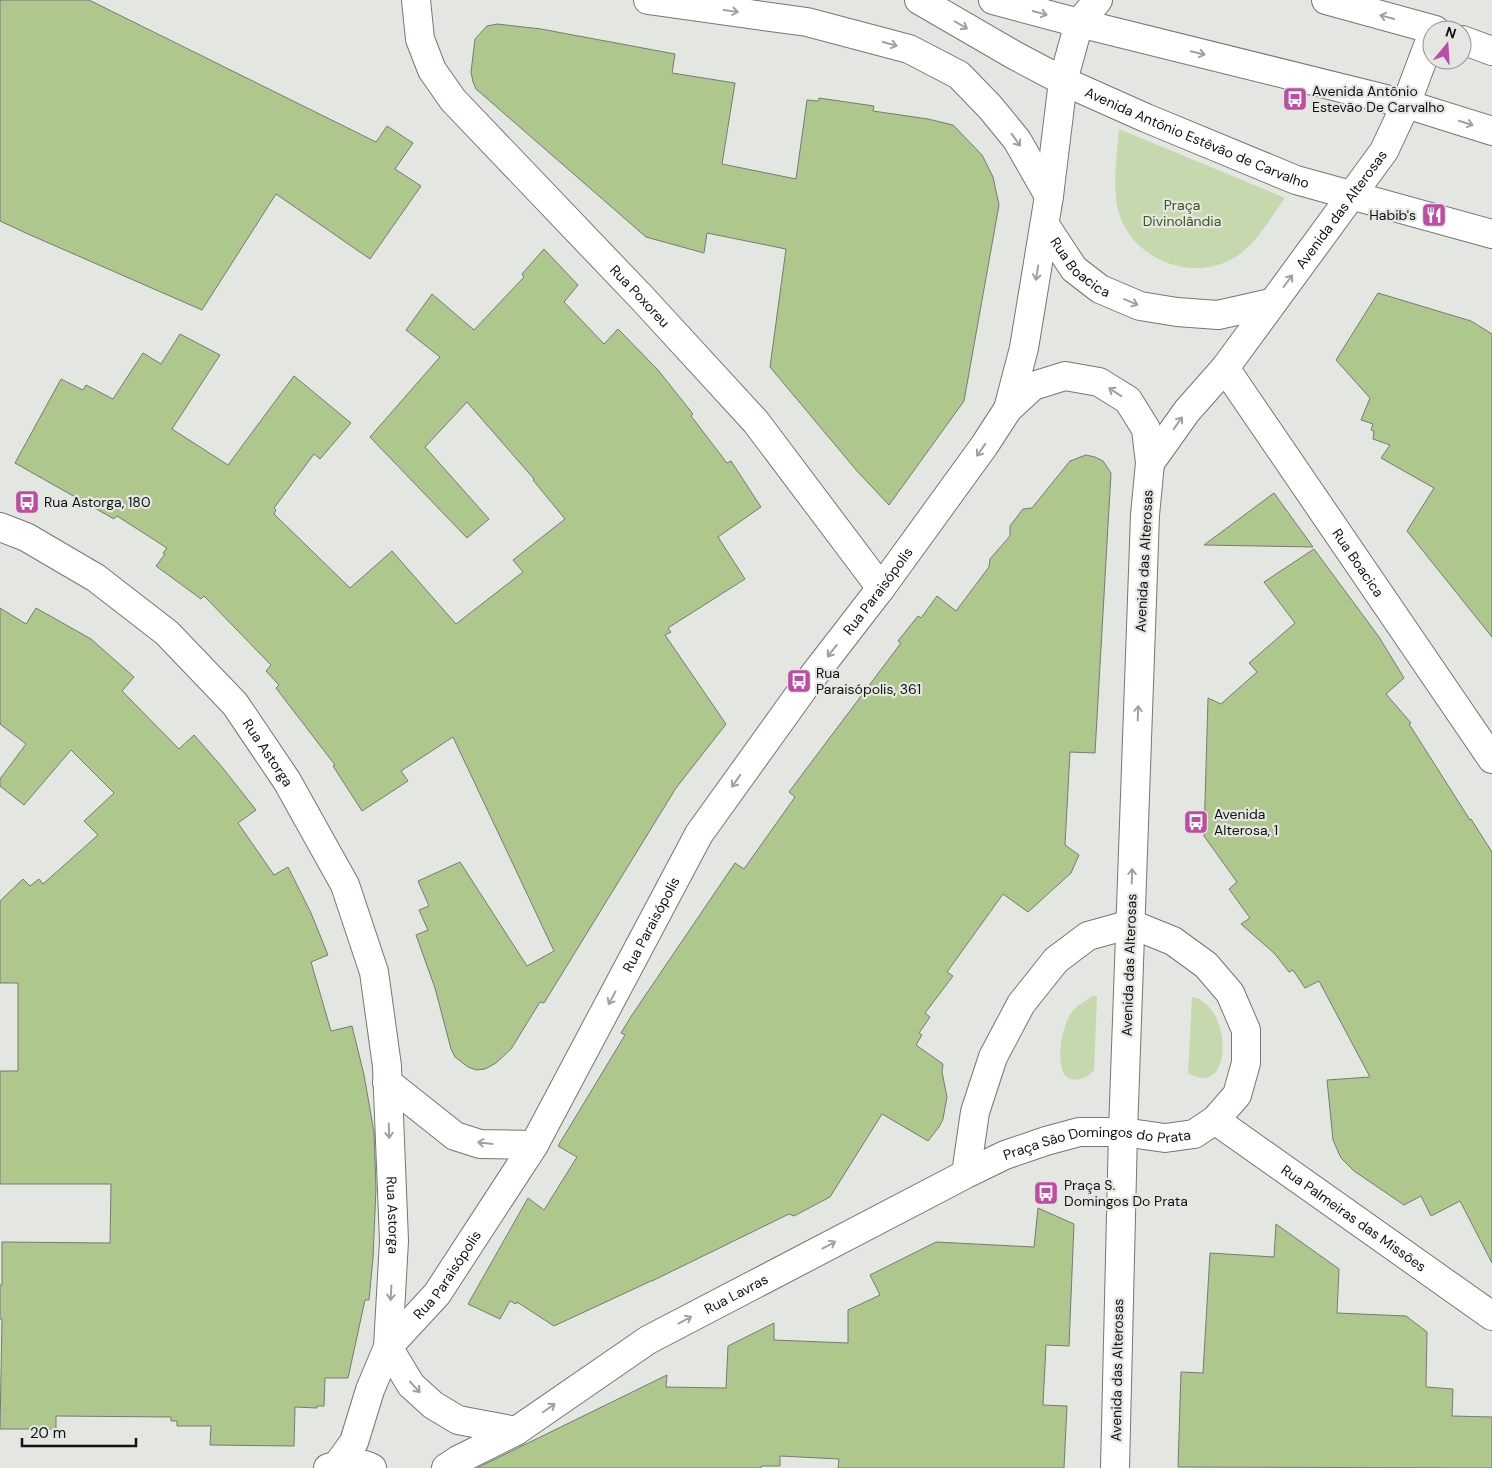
<svg xmlns="http://www.w3.org/2000/svg" width="1492" height="1468" font-family="'DM Sans',sans-serif">
<style>
.green{fill:#c5d8ae}
.building{fill:#aec78c;stroke:#787a75}
.lines{fill:none;stroke-linecap:round;stroke-linejoin:round}
.minor-casing{stroke:#757772;stroke-width:30}
.highway-casing{stroke:#757772;stroke-width:30}
.minor{stroke:#fff;stroke-width:28}
.highway{stroke:#fff;stroke-width:28}
.oneway{stroke:#a0a09f}
.labels{text-anchor:middle;dominant-baseline:central;stroke-width:4.5;stroke-linejoin:round;paint-order:stroke}
.poi-label{font-size:14px;fill:#111210;stroke:#e4e6e1;text-anchor:start}
.street-label{font-size:14px;fill:#111210;stroke:#e4e6e1}
.park-label{font-size:14px;fill:#3e5516;stroke:#e4e6e1}
</style>
<rect width="100%" height="100%" fill="#e4e6e1"/>
<path class="green" d="M 1119,129 L 1285,198 C 1271,217 1259,240 1240,254 C 1195,287 1127,259 1117,205 C 1113,180 1117,154 1119,129 Z
M 1093,996 L 1096,996 L 1097,997 L 1094,1070 C 1089,1078 1071,1085 1064,1074 C 1056,1058 1062,1027 1071,1013 C 1076,1006 1085,1001 1093,996 Z
M 1192,997 C 1233,1004 1234,1101 1188,1073 Z"/>
<path class="building" d="M 0,0 L 89,0 L 376,142 L 387,126 L 413,143 L 395,169 L 421,186 L 370,259 L 276,194 L 202,310 L 28,234 L 0,221 Z
M 497,24 L 541,29 L 675,54 L 672,73 L 735,83 L 722,164 L 796,179 L 807,100 L 818,101 L 819,98 L 874,106 L 873,111 L 928,119 L 953,125 L 982,155 L 993,177 L 999,205 L 964,401 L 889,505 L 857,471 L 770,367 L 786,249 L 707,233 L 704,253 L 646,237 L 476,89 L 473,82 L 471,72 L 475,39 L 487,26 Z
M 544,249 L 578,285 L 564,302 L 604,344 L 618,329 L 658,370 L 693,414 L 691,416 L 727,463 L 731,461 L 761,507 L 718,537 L 745,579 L 668,628 L 671,632 L 665,635 L 726,724 L 676,788 L 544,1003 L 540,1002 L 511,1049 L 496,1063 L 485,1069 L 476,1070 L 468,1067 L 455,1057 L 451,1049 L 435,988 L 416,935 L 428,930 L 419,910 L 429,906 L 418,881 L 460,862 L 527,966 L 554,951 L 453,737 L 401,771 L 408,781 L 362,811 L 333,766 L 335,765 L 276,688 L 279,685 L 266,671 L 271,665 L 204,596 L 201,599 L 156,566 L 165,554 L 163,553 L 167,548 L 117,516 L 114,519 L 15,463 L 61,379 L 83,390 L 86,385 L 113,399 L 143,353 L 161,364 L 180,334 L 220,355 L 172,429 L 228,465 L 294,376 L 351,423 L 320,459 L 314,454 L 274,508 L 276,510 L 274,514 L 350,588 L 392,551 L 456,624 L 523,572 L 513,560 L 565,519 L 533,480 L 534,479 L 467,402 L 425,447 L 489,519 L 467,538 L 370,437 L 440,357 L 406,330 L 432,294 L 474,330 L 524,277 L 522,274 Z
M 1378,293 L 1471,321 L 1492,334 L 1492,637 L 1407,531 L 1434,488 L 1381,458 L 1390,445 L 1373,439 L 1374,431 L 1371,430 L 1373,424 L 1361,420 L 1370,398 L 1336,360 Z
M 1086,455 L 1095,457 L 1103,461 L 1111,473 L 1095,753 L 1070,752 L 1065,845 L 1079,855 L 1071,873 L 1028,912 L 1003,894 L 947,972 L 953,976 L 925,1013 L 930,1017 L 919,1033 L 922,1035 L 916,1045 L 943,1064 L 942,1072 L 947,1097 L 943,1119 L 939,1127 L 928,1141 L 882,1114 L 830,1197 L 794,1216 L 789,1214 L 652,1281 L 651,1281 L 554,1326 L 517,1302 L 516,1304 L 510,1301 L 500,1319 L 468,1304 L 528,1198 L 544,1210 L 577,1157 L 558,1146 L 625,1035 L 621,1033 L 632,1015 L 735,863 L 744,869 L 795,797 L 789,792 L 901,643 L 898,641 L 918,616 L 921,618 L 937,596 L 956,611 L 989,567 L 990,559 L 1010,536 L 1010,526 L 1023,509 L 1032,508 L 1070,461 Z
M 1274,493 L 1313,547 L 1204,545 Z
M 1314,549 L 1379,637 L 1404,678 L 1386,694 L 1411,723 L 1409,724 L 1470,820 L 1471,819 L 1492,852 L 1492,1263 L 1460,1201 L 1431,1216 L 1421,1196 L 1404,1205 L 1354,1171 L 1341,1158 L 1333,1140 L 1327,1080 L 1370,1077 L 1319,981 L 1305,988 L 1293,970 L 1289,972 L 1275,954 L 1241,924 L 1250,918 L 1229,889 L 1237,882 L 1204,836 L 1208,698 L 1221,704 L 1257,672 L 1249,663 L 1295,623 L 1264,582 Z
M 0,608 L 26,624 L 36,608 L 91,639 L 134,677 L 122,691 L 179,749 L 194,735 L 222,767 L 256,810 L 238,823 L 274,875 L 288,867 L 311,913 L 328,955 L 311,962 L 331,1031 L 352,1026 L 364,1075 L 374,1132 L 376,1188 L 373,1258 L 369,1300 L 365,1300 L 348,1378 L 325,1378 L 324,1406 L 317,1406 L 317,1408 L 295,1407 L 294,1446 L 210,1445 L 211,1426 L 177,1426 L 177,1421 L 171,1421 L 171,1417 L 56,1416 L 56,1429 L 0,1429 L 2,1319 L 0,1319 L 0,1285 L 2,1285 L 2,1242 L 110,1243 L 111,1184 L 0,1184 L 0,1071 L 18,1071 L 18,983 L 0,983 L 0,901 L 23,879 L 30,886 L 39,879 L 43,884 L 98,835 L 84,821 L 114,793 L 71,750 L 24,805 L 0,786 L 0,779 L 26,744 L 0,724 Z
M 1038,1208 L 1074,1224 L 1069,1346 L 1046,1345 L 1043,1405 L 1067,1406 L 1064,1468 L 838,1468 L 839,1459 L 780,1456 L 780,1466 L 761,1466 L 761,1468 L 477,1468 L 667,1375 L 666,1387 L 726,1388 L 728,1346 L 774,1323 L 774,1340 L 848,1343 L 848,1310 L 880,1295 L 870,1275 L 936,1242 L 1034,1247 Z
M 1276,1224 L 1339,1269 L 1337,1313 L 1406,1316 L 1427,1332 L 1426,1387 L 1453,1389 L 1452,1416 L 1492,1417 L 1492,1468 L 1178,1467 L 1181,1372 L 1203,1373 L 1210,1253 L 1274,1257 Z"/>
<g class="lines">
<defs>
<g id="minor">
<path id="s1" d="M 416,0 L 420,39 L 432,70 L 453,100 L 643,299 L 756,422 L 881,588"/>
<path d="M 648,0 L 807,22 L 909,49 L 959,75 L 990,107 L 1017,140 L 1049,196"/>
<path id="s2" d="M 919,0 L 1014,55 L 1063,81 L 1146,118 L 1296,180 L 1492,234"/>
<path id="s3" d="M 1045,225 L 1074,269 L 1100,289 L 1140,306 L 1177,312 L 1218,315 L 1271,303"/>
<path id="s4" d="M 1225,368 L 1492,759"/>
<path d="M 1008,409 L 1024,348 L 1049,196 L 1063,81 L 1079,23"/>
<path id="s5" d="M 1150,463 L 1187,411 L 1225,368 L 1384,151 L 1406,104 L 1432,35"/>
<path id="s6" d="M 0,527 L 26,537 L 96,578 L 167,633 L 235,704 L 287,781 L 345,885 L 374,972 L 387,1066 L 394,1241 L 388,1347 L 411,1385 L 433,1405 L 458,1420 L 516,1431"/>
<path d="M 387,1082 L 455,1136 L 480,1144 L 534,1145"/>
<path id="s7" d="M 1215,1120 L 1492,1316"/>
<path id="s8" d="M 338,1464 L 354,1442 L 370,1390 L 388,1347 L 437,1294 L 534,1145 L 699,834 L 806,685 L 881,588 L 984,446 L 1008,409 L 1033,386 L 1065,376 L 1099,382 L 1128,400 L 1146,429 L 1150,463 L 1145,515 L 1123,1132 L 1115,1468"/>
<path d="M 328,1468 C 340,1464 360,1461 372,1468"/>
<path id="s9" d="M 446,1468 L 458,1460 L 516,1431 L 648,1340 L 966,1174 L 1005,1155 L 1046,1141 L 1079,1132 L 1123,1132 L 1165,1138 L 1194,1134 L 1215,1120 L 1237,1095 L 1246,1063 L 1246,1030 L 1230,993 L 1206,965 L 1173,941 L 1131,924 L 1088,936 L 1056,960 L 1021,1004 L 993,1057 L 975,1112 L 966,1174"/>
</g>
<path id="highway" d="M 993,0 L 1079,23 L 1406,104 L 1492,131
M 1326,0 L 1435,30
M 1079,23 L 1098,0
M 1462,40 L 1492,51"/>
</defs>
<use href="#minor" class="minor-casing"/>
<use href="#highway" class="highway-casing"/>
<use href="#minor" class="minor"/>
<use href="#highway" class="highway"/>
</g>
<defs><path id="oneway-shaft" d="M-6 0H5M1.5-3L5.5 0L1.5 3" fill="none" stroke-width="1.6" stroke-linecap="round" stroke-linejoin="round" transform="scale(1.25)"/></defs>
<g class="oneway">
<use href="#oneway-shaft" transform="translate(731 11) rotate(8)"/>
<use href="#oneway-shaft" transform="translate(1040 13) rotate(15)"/>
<use href="#oneway-shaft" transform="translate(1387 17) rotate(-165)"/>
<use href="#oneway-shaft" transform="translate(961 25) rotate(30)"/>
<use href="#oneway-shaft" transform="translate(890 44) rotate(15)"/>
<use href="#oneway-shaft" transform="translate(1198 53) rotate(14)"/>
<use href="#oneway-shaft" transform="translate(1466 123) rotate(18)"/>
<use href="#oneway-shaft" transform="translate(1016 140) rotate(55)"/>
<use href="#oneway-shaft" transform="translate(1037 273) rotate(99)"/>
<use href="#oneway-shaft" transform="translate(1288 281) rotate(-53)"/>
<use href="#oneway-shaft" transform="translate(1131 302) rotate(23)"/>
<use href="#oneway-shaft" transform="translate(1115 392) rotate(-147)"/>
<use href="#oneway-shaft" transform="translate(1178 423) rotate(-55)"/>
<use href="#oneway-shaft" transform="translate(981 450) rotate(125)"/>
<use href="#oneway-shaft" transform="translate(832 651) rotate(128)"/>
<use href="#oneway-shaft" transform="translate(1138 713) rotate(-88)"/>
<use href="#oneway-shaft" transform="translate(736 781) rotate(125)"/>
<use href="#oneway-shaft" transform="translate(1132 876) rotate(-88)"/>
<use href="#oneway-shaft" transform="translate(612 998) rotate(118)"/>
<use href="#oneway-shaft" transform="translate(389 1131) rotate(88)"/>
<use href="#oneway-shaft" transform="translate(485 1143) rotate(-173)"/>
<use href="#oneway-shaft" transform="translate(829 1245) rotate(-28)"/>
<use href="#oneway-shaft" transform="translate(391 1293) rotate(93)"/>
<use href="#oneway-shaft" transform="translate(685 1320) rotate(-28)"/>
<use href="#oneway-shaft" transform="translate(415 1387) rotate(47)"/>
<use href="#oneway-shaft" transform="translate(549 1408) rotate(-35)"/>
</g>
<defs>
<symbol id="bus-square" viewBox="-11 -11 22 22"><rect x="-9" y="-9" width="18" height="18" rx="4" fill="#be4ba4" stroke="#e4e6e1"/><path d="M-5-6H5V4H4V6H2V4H-2V6H-4V4H-5ZM-3.5-4V0h7V-4ZM-3.5 1.2v1.5H-2V1.2ZM2 1.2v1.5H3.5V1.2Z" fill="#fff"/></symbol>
<symbol id="restaurant-square" viewBox="-11 -11 22 22"><rect x="-9" y="-9" width="18" height="18" rx="4" fill="#be4ba4" stroke="#e4e6e1"/><path d="M-5-6h1v4h1v-4h1v4h1v-4h1v5L-1.5 .5V6h-2V.5L-5-1ZM5-6V6H3V1.5H1.5Q1.5-4 5-6Z" fill="#fff"/></symbol>
</defs>
<g fill-rule="evenodd">
<use href="#bus-square" x="1281" y="85" width="28" height="28"/>
<use href="#restaurant-square" x="1420" y="201" width="28" height="28"/>
<use href="#bus-square" x="13" y="488" width="28" height="28"/>
<use href="#bus-square" x="785" y="667" width="28" height="28"/>
<use href="#bus-square" x="1182" y="808" width="28" height="28"/>
<use href="#bus-square" x="1032" y="1179" width="28" height="28"/>
</g>
<g class="labels">
<g class="poi-label">
<text x="1312" y="91">Avenida Antônio<tspan x="1312" dy="16">Estevão De Carvalho</tspan></text>
<text x="1416" y="215" text-anchor="end">Habib's</text>
<text x="44" y="502">Rua Astorga, 180</text>
<text x="816" y="673">Rua<tspan x="816" dy="16">Paraisópolis, 361</tspan></text>
<text x="1214" y="814">Avenida<tspan x="1214" dy="16">Alterosa, 1</tspan></text>
<text x="1064" y="1185">Praça S.<tspan x="1064" dy="16">Domingos Do Prata</tspan></text>
</g>
<g class="street-label">
<text stroke="none"><textPath href="#s2" startOffset="311">Avenida Antônio Estêvão de Carvalho</textPath></text>
<text stroke="none"><textPath href="#s5" startOffset="318">Avenida das Alterosas</textPath></text>
<text stroke="none"><textPath href="#s3" startOffset="56">Rua Boacica</textPath></text>
<text stroke="none"><textPath href="#s1" startOffset="380">Rua Poxoreu</textPath></text>
<text transform="translate(1144 561) rotate(-87)">Avenida das Alterosas</text>
<text stroke="none"><textPath href="#s4" startOffset="236">Rua Boacica</textPath></text>
<text stroke="none"><textPath href="#s8" startOffset="1032">Rua Paraisópolis</textPath></text>
<text stroke="none"><textPath href="#s6" startOffset="356">Rua Astorga</textPath></text>
<text stroke="none"><textPath href="#s8" startOffset="628">Rua Paraisópolis</textPath></text>
<text transform="translate(1129 965) rotate(-88)">Avenida das Alterosas</text>
<text stroke="none"><textPath href="#s9" startOffset="736">Praça São Domingos do Prata</textPath></text>
<text stroke="none"><textPath href="#s6" startOffset="845">Rua Astorga</textPath></text>
<text stroke="none"><textPath href="#s7" startOffset="170">Rua Palmeiras das Missões</textPath></text>
<text stroke="none"><textPath href="#s8" startOffset="222">Rua Paraisópolis</textPath></text>
<text stroke="none"><textPath href="#s9" startOffset="339">Rua Lavras</textPath></text>
<text transform="translate(1117 1370) rotate(-89)">Avenida das Alterosas</text>
</g>
<g class="park-label">
<text x="1182" y="205">Praça<tspan x="1182" dy="16">Divinolândia</tspan></text>
</g>
</g>
<g transform="translate(1447 45) rotate(18)"><circle r="24" fill="#e4e6e1" stroke="#90918d"/>
<path d="M0-4L9 19L0 12L-9 19Z" fill="#be4ba4"/>
<text y="-8" font-size="14" font-weight="bold" text-anchor="middle" fill="#111210">N</text>
</g>
<path d="M22 1438v8h114v-8" fill="none" stroke="#111210" stroke-width="2.5"/>
<text x="30" y="1438" font-size="15" fill="#111210" stroke="#e4e6e1" stroke-width="4" paint-order="stroke">20 m</text>
</svg>
